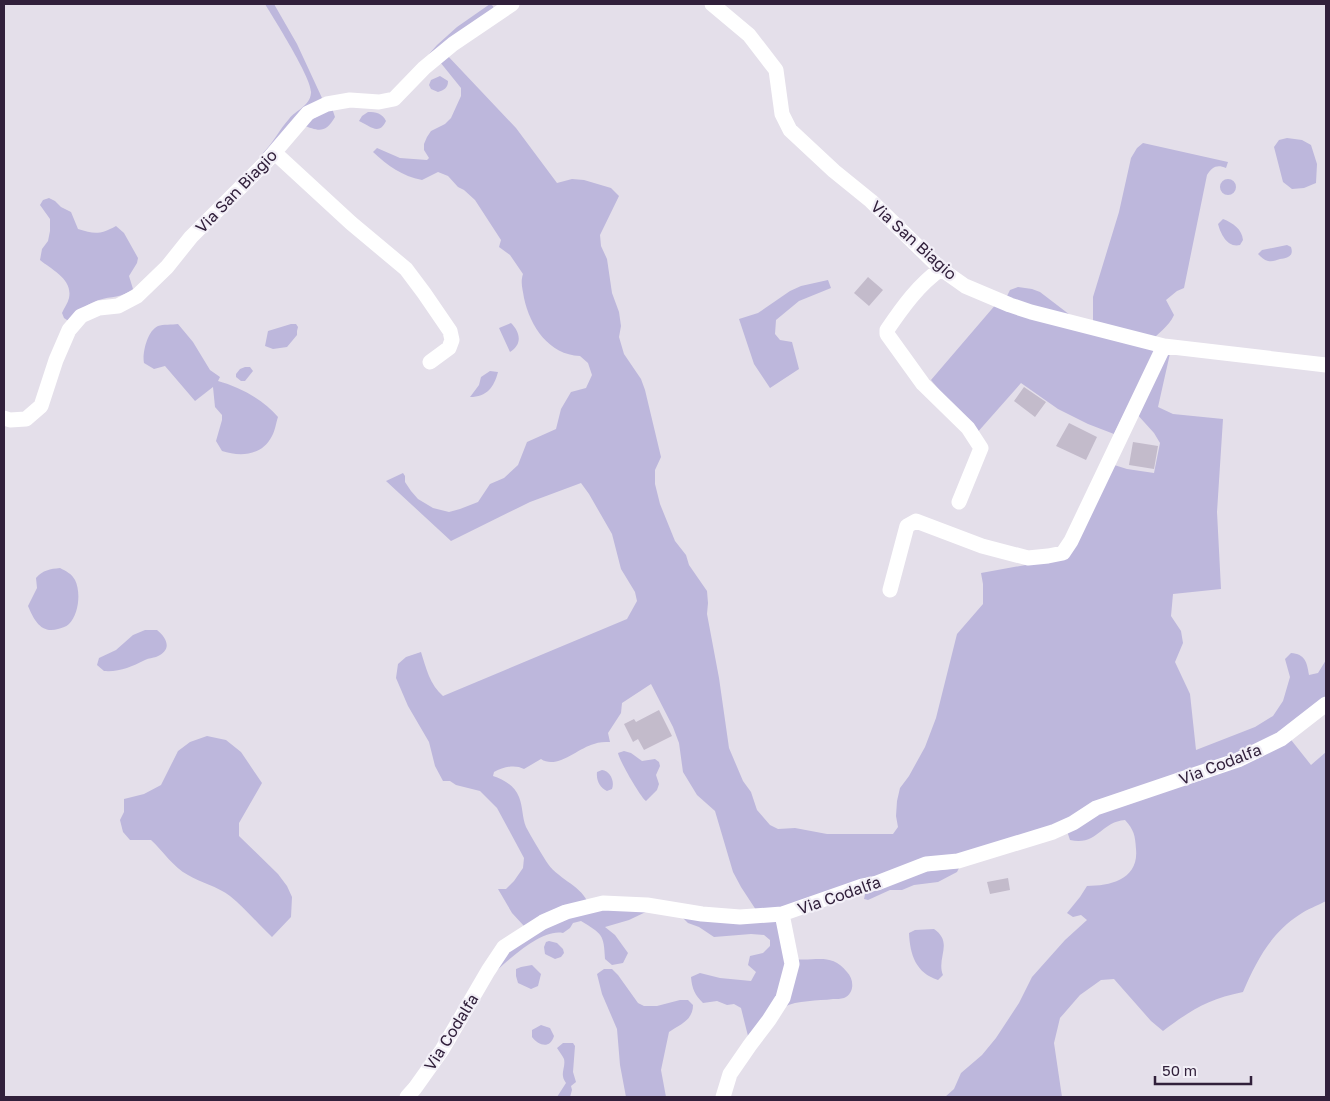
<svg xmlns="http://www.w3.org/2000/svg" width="1330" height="1101" font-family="'Golos Text',sans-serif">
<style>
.green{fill:#bdb7dc}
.building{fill:#c3bbcb}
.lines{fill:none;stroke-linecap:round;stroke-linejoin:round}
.street{stroke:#fff;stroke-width:15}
.labels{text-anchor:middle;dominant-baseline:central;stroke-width:4.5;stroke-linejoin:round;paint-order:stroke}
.street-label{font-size:16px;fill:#31203b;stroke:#f2eff7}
</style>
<rect width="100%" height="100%" fill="#e4dfea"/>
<path class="green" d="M 265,4 L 274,4 L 297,44 L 322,98 L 271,152 L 263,153 C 273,143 279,130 289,119 C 296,110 310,106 311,93 C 313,80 274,19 265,4 Z
M 490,4 L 493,6 L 494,10 L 429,54 L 437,45 L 457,27 Z
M 446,54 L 516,128 L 557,183 L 572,179 L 584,180 L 611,188 L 619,196 L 600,235 L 601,246 L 607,259 L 612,293 L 619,312 L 621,326 L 619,337 L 624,354 L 641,379 L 645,390 L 661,457 L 655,470 L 655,484 L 660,504 L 675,541 L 686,555 L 689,565 L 707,591 L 708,603 L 707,614 L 719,678 L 729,748 L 743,781 L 751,792 L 757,810 L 770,825 L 778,829 L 795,828 L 827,834 L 893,834 L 898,827 L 896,816 L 897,801 L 900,788 L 909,776 L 925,747 L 936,718 L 957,634 L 983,604 L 983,584 L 981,573 L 1064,558 L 1111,464 L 1127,469 L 1154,473 L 1160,443 L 1154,433 L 1135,412 L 1171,349 L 1158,407 L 1173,414 L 1223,419 L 1217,512 L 1221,589 L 1173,594 L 1171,616 L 1181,631 L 1183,643 L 1175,662 L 1190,694 L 1196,750 L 1255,727 L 1273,716 L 1283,701 L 1290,677 L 1285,659 L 1291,653 C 1305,654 1307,662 1309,675 L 1318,673 L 1326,660 L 1326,698 L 1259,746 L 1041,831 L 878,881 L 758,913 L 741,887 L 733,872 L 715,811 L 697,795 L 683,772 L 679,743 L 673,727 L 651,684 L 622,703 L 621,713 L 608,733 L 610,742 C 605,742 599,742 594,744 C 578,748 557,770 541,759 L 524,769 C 515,764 503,767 494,772 L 493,776 C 503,779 515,786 519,797 C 523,807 522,817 526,827 C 532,838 539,850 546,861 C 556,878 580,885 587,901 L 524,926 L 512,913 L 498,889 L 506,889 L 514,881 L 523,868 L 524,858 L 497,808 L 480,791 L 456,785 L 450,781 L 443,781 L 435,766 L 429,742 L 408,706 L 396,678 L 398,664 L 406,657 L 421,652 C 426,668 430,685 443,696 L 627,619 L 637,601 L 635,592 L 621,569 L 612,534 L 589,494 L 581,483 L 530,502 L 451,541 L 386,481 L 403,473 L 405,476 L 405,482 L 411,491 L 418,499 L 433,508 L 449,512 L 460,509 L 478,502 L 490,484 L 504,478 L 518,465 L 527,442 L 556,429 L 561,409 L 571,392 L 586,388 L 592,375 L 588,363 L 580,356 C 549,355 530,326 524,298 C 523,290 520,283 523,274 L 510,255 L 499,247 L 501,240 L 475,200 L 464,190 L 458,187 L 448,176 L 438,172 L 422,180 C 402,176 388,166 373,152 L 377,148 L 400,158 L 427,160 L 429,158 L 424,150 L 424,144 L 427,137 L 431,131 L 445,124 L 451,118 L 461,96 L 461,88 L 440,62 Z
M 440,76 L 448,81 C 448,88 444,90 438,92 L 431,89 L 429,85 L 431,80 Z
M 332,108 L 335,117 C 325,134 319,131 302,125 Z
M 368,112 C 376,112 382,113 386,121 C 379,136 370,126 359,121 L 362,116 Z
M 1287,138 L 1302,140 L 1311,145 L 1317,164 L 1316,183 L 1304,188 L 1292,189 L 1283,182 L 1274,147 L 1279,140 Z
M 1143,143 L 1228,162 L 1226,168 C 1217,164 1212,167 1207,175 L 1184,288 L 1177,291 L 1166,300 L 1174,315 C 1169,327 1157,333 1149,344 L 1157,347 L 1114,434 L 1088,424 L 1058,409 L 1021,383 L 976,434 L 931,380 L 997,303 L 1006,298 L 1010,290 L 1018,287 L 1032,289 L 1040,292 L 1074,318 L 1093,322 L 1093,297 L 1119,212 L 1131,158 L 1137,148 Z
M1220 187a8 8 0 1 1 16 0a8 8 0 1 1-16 0Z
M 49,198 L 55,201 L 61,207 L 71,212 L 78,229 C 94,234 100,235 116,226 L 124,233 L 138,258 L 137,263 L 129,276 L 133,289 C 122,298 111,296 99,300 C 86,304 78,312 70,322 L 64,318 L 62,313 C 64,308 68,303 69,298 C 73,279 52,270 40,260 L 42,249 L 48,241 L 50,231 L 50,219 L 40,205 L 43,200 Z
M 1223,219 C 1233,223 1242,229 1243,240 L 1240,245 C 1228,248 1221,235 1218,224 Z
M 1287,245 L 1291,247 C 1294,256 1288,258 1280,259 C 1276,260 1273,262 1268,261 C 1264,260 1261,257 1258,254 L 1262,250 Z
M 828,280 L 831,288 L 799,301 L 776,320 L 775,334 L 780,340 L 792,342 L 799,369 L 770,388 L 754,364 L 739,319 L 758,313 L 790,291 L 801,286 Z
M 511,323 C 520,332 523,344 510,352 L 499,328 Z
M 178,324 L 193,342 L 210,370 L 220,377 L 218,381 C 240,387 264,400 278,417 C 276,423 275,431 272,436 C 262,456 240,457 222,451 L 216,441 L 222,420 L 222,415 L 215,407 L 213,387 L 195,401 L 165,366 L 154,369 L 144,363 C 142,354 147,331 158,326 C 163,324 172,325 178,324 Z
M 291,324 L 296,324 L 298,327 L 297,331 L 297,335 L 287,347 L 273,349 L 265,346 L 268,331 Z
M 245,367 L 250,367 L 253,371 L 245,381 L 241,381 L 236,377 L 236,374 L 240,369 Z
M 490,371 L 498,372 C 494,387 487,397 470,397 L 479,385 L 481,377 Z
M 60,568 C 66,571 72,574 75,580 C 81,592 79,614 69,624 C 66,627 61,628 58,629 C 41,634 34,620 28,606 L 37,588 L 36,578 C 43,570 50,569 60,568 Z
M 145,630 L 157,630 C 167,638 173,650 156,657 C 153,658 149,658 145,660 C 131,667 120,672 104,671 L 97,665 L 99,658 L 116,650 L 133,635 Z
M 207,736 L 226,740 L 241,752 L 262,783 L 239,823 L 239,836 L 278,874 L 287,886 L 292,897 L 291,917 L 272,937 C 258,924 245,908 230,896 C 217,886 201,883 188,875 C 173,867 163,851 151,840 L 130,840 L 123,832 L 120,820 L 124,812 L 124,799 L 144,794 L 161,785 L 178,751 L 190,742 Z
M 1288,736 L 1311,765 L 1326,752 L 1326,901 C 1317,906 1307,909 1299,915 C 1270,934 1256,962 1243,992 C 1208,999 1191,1010 1163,1031 L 1151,1021 L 1114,979 L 1101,980 L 1080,995 L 1060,1018 L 1054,1043 L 1062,1097 L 945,1097 L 954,1089 L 961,1073 L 982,1055 L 996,1038 L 1019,1003 L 1032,977 L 1065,940 L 1087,920 L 1081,915 L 1073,917 L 1067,913 L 1080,897 L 1087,886 C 1111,886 1139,879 1136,849 C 1135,835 1134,830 1125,820 C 1100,822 1098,846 1070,840 L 1067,831 L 1083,820 Z
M 624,751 L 631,753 L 642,761 L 655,759 L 659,762 L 660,766 L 656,775 L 659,784 L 657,790 L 646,801 C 641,798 619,760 618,753 Z
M 602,770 C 610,771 615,781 612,789 L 607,791 C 600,788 596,780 597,772 Z
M 959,868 L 957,872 L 938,882 L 914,885 L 902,890 L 890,890 L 868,900 L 864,899 L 866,890 L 902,874 Z
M 592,908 L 652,909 L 629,920 L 605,927 L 615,935 L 628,953 L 623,963 L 612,965 L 605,959 C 604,934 602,934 581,921 L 573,923 L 570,928 L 563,933 C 541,928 505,963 490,977 L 506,949 L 531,932 Z
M 677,912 L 781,915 L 794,959 C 815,962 831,952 847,972 C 854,979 855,993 844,998 C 841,999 836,999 833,999 C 818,1001 797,1000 784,1007 C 771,1015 760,1027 748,1036 L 741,1008 L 734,1004 L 727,1005 L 717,1001 L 703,1003 C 695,995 692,989 691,977 L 700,973 L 720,978 L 751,981 L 756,972 L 748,965 L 750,956 L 763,953 L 770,946 L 770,940 L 764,935 L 751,934 L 714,937 L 699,927 L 688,923 Z
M 934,929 C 954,943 936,958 943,975 L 938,980 C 916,973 910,955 909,933 L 915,930 Z
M 549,941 L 557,943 L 563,949 L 564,953 L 561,957 L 555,959 L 545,954 L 544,947 L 546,942 Z
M 532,965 L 541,974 L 538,986 L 531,989 L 518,983 L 516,976 L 516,969 L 521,967 Z
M 604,969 L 612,969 L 618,975 L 638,1003 L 644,1006 L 657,1006 L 680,1000 L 688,1000 L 693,1005 C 693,1020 681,1024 669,1032 L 661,1070 L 666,1097 L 626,1097 L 620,1065 L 617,1029 L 602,994 L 597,974 Z
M 541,1025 L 550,1028 L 554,1036 C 550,1049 539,1046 532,1037 L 532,1030 Z
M 563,1043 L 573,1043 L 575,1046 L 573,1072 L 576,1082 L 571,1086 L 572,1090 L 570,1097 L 557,1097 L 566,1083 C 559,1074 566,1068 564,1059 C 562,1055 559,1051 557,1048 Z"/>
<path class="building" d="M 868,277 L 883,290 L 869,306 L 854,293 Z
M 1024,387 L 1046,402 L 1035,417 L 1014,401 Z
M 1069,423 L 1097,437 L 1086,460 L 1056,446 Z
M 1133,442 L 1158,446 L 1154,469 L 1129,465 Z
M 659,710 L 672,736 L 644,750 L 638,739 L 633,742 L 624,724 L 634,719 L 636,722 Z
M 1008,878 L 1010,890 L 990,894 L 987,882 Z"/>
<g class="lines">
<path class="street" d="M 712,4 L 749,35 L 776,70 L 782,114 L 790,130 L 834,171 L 871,201 L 941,269 L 965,286 L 1010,305 L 1031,312 L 1164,346 L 1326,365
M 275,153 L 351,223 L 406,269 L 424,293 L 450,331 L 452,340 L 449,348 L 430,362
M 941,269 C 919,284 902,308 887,330 L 887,334 L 923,384 L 968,428 L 981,448 L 959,502
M 4,418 L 10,420 L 26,419 L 41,406 L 56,360 L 69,330 L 81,316 L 99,308 L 118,306 L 137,296 L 167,267 L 191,237 L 266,162 L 308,113 L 327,104 L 350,100 L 379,102 L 394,99 L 424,68 L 453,44 L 512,4
M 890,590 L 907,526 L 916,521 L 982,546 L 1028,558 L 1048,556 L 1063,553 L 1071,541 L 1164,346
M 407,1097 L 415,1088 L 442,1050 L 488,971 L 504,947 L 543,922 L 566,912 L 603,903 L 647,905 L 702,914 L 740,917 L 782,914 L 862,886 L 877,883 L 926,864 L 958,861 L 1053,832 L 1073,823 L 1096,808 L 1238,760 L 1281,739 L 1326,704
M 723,1097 L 730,1074 L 750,1045 L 769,1020 L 783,998 L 792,964 L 782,914"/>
</g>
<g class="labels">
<g class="street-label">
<text transform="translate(236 191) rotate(-46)">Via San Biagio</text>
<text transform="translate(914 240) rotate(42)">Via San Biagio</text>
<text transform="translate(1220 764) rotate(-21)">Via Codalfa</text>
<text transform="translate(839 895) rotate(-19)">Via Codalfa</text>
<text transform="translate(451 1032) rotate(-58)">Via Codalfa</text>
</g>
</g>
<rect width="1330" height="1101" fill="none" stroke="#31203b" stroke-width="10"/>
<path d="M1155 1076v8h96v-8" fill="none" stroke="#31203b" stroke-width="2.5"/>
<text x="1162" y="1076" font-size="15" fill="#31203b" stroke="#f2eff7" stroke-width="4" paint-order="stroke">50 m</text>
</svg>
